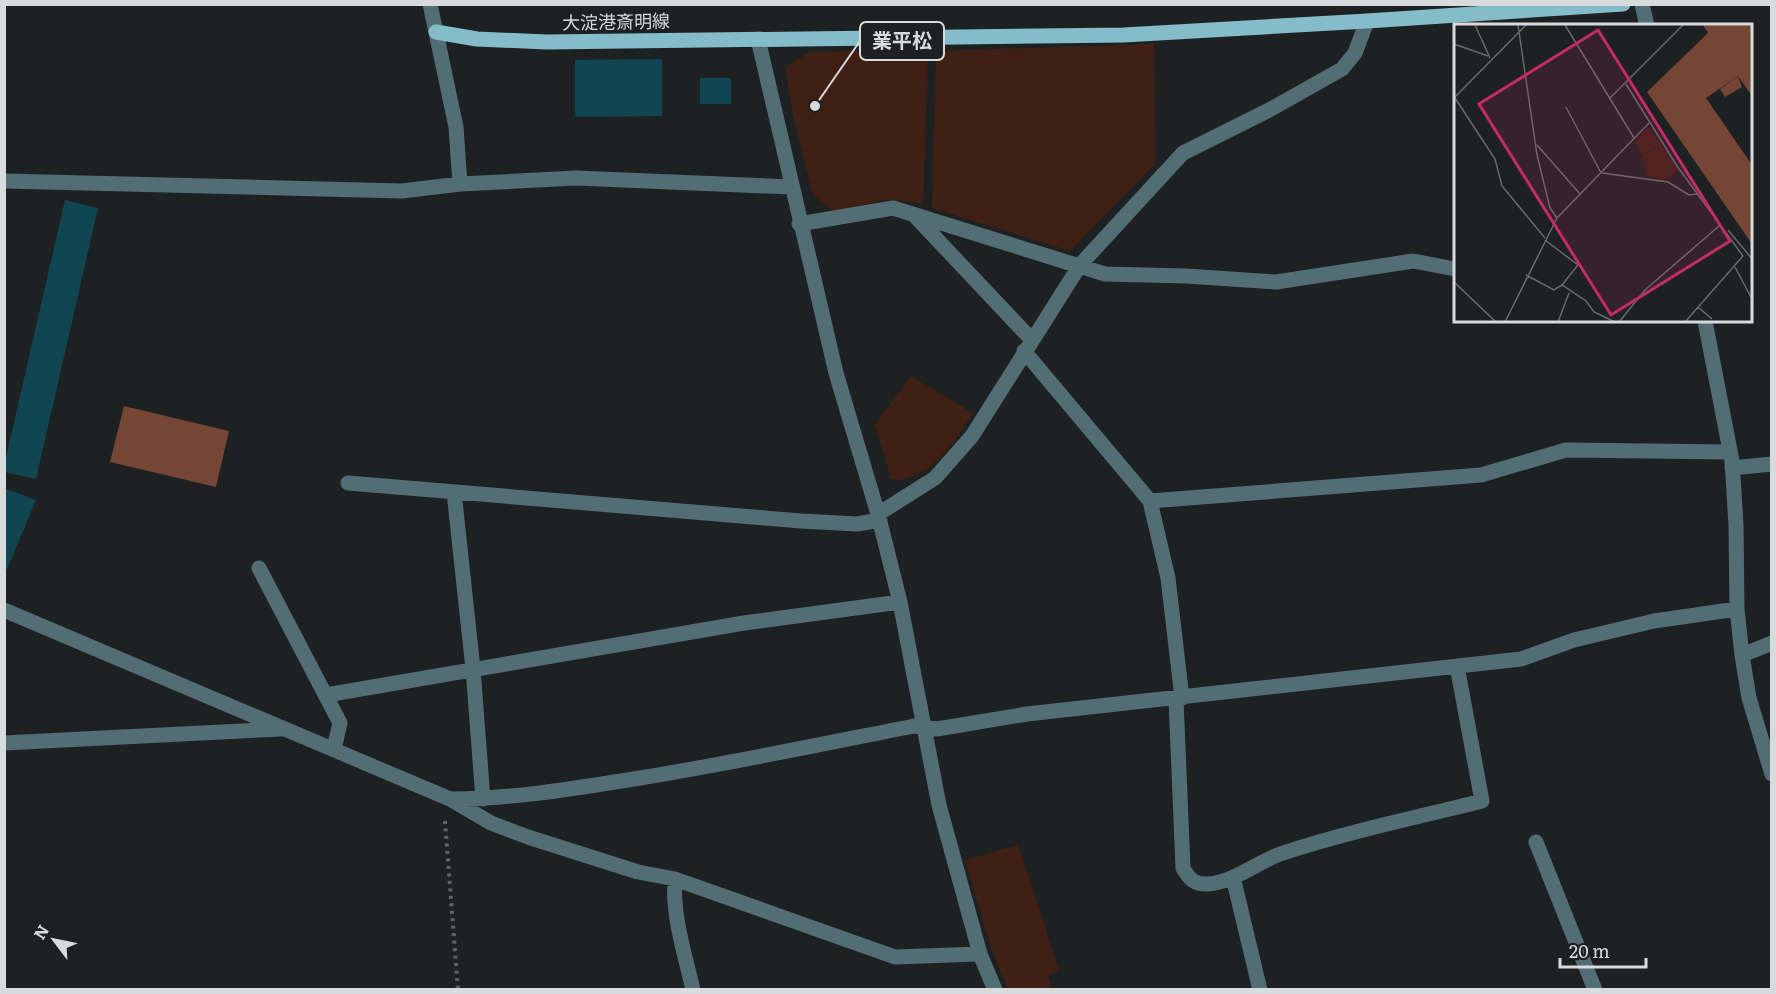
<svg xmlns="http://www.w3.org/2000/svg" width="1776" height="994" font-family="Literata,'Noto Sans JP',serif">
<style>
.green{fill:#402015}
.water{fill:#754535}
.building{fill:#0f4651}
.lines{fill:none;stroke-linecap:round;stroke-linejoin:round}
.path{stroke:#616364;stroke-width:4;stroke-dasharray:3 4.5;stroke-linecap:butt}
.minor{stroke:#536d74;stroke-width:15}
.major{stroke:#84bcc9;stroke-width:15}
.labels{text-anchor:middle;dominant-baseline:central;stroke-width:4.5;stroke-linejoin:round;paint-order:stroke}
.street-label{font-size:18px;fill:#d8dadb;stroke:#1e2121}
.inset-road{fill:none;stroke:#686b6b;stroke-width:1.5}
.view{fill:#c42b68;fill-opacity:0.15;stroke:#c42b68;stroke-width:3}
.inset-edge{fill:none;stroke:#d8dadb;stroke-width:3}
.leader{fill:none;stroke:#d8dadb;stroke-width:2}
.callout-dot{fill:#d8dadb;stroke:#1e2121;stroke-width:2}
.callout{fill:#1e2121;stroke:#d8dadb;stroke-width:2}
.callout-label{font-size:20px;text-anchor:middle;font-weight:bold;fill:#d8dadb}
</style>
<rect width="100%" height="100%" fill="#1e2121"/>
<path class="green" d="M 1154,44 L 1155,164 L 1070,251 L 932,208 L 936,51 Z
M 928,49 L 923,204 L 891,199 L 832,211 L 813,195 L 793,116 L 785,68 L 809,52 Z
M 911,376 L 973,413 C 954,441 931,483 891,479 L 875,424 Z
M 1018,845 L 1059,970 L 1048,977 L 1052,989 L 1008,989 L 991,948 L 965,860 Z"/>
<path class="water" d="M 124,406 L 229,431 L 216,487 L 110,462 Z"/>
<path class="building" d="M 662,59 L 662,116 L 575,117 L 575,60 Z
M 700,78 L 731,78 L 731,104 L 700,104 Z
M 65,200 L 98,208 L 36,479 L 4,472 L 4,466 Z
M 4,488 L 36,500 L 5,574 L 4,574 Z"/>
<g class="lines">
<path class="path" d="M 445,821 L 458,990"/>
<path class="minor" d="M 430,4 L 456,127 L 460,184
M 1642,4 L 1647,26
M 758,39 L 836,373 L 878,514 L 900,602 L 939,805 L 980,954 L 995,990
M 4,181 L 402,191 L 460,184 L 576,178 L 791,187
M 914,215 L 1031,339
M 799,224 L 893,208 L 1105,274 L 1186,276 L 1276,282 L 1413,261 L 1455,269
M 1705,321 L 1732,461 L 1736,525 L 1737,609 L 1742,655 L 1749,698 L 1772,774
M 1024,351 L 1150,501 L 1481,475 L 1566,450 L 1730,452
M 1732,468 L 1772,464
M 348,483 L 801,521 L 857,524 L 880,520
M 454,492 L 473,669 L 483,799
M 1150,501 L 1168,578 L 1182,698
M 878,514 L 935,478 L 972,436 L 1080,265 L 1183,153 L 1271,109 L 1342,69 L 1355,53 L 1367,21
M 259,568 L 340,723 L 334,749
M 4,610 L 450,799 L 491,823 L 528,837 L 638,872 L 675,879 L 895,957 L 980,954
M 1742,655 L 1772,643
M 326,695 L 744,623 L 900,602
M 1176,699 L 1183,868 C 1189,879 1195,885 1208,884 C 1234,882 1256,863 1280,854 C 1346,832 1415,818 1482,801 L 1457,666
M 4,743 L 281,729
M 450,799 C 514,799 577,788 640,778 C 732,763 823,744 914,726 L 937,729 L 1027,714 L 1521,659 L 1574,640 L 1654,621 L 1737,609
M 1536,842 L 1595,990
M 1233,877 L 1260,990
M 675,879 C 672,916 685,954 693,990"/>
<path class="major" d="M 436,32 L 477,39 L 546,42 L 1124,35 L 1367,21 L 1623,4"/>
</g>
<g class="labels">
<g class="street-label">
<text transform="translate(616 21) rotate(-1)">大淀港斎明線</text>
</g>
</g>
<g transform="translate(1454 24)">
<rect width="298" height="298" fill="#1e2121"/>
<path d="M 194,104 L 207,120 L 188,131 L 181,117 ZM 207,121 L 224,147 L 210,156 L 193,152 L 188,132 Z" fill="#402015"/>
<path d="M 284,52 L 288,63 L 271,73 L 266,65 Z" fill="#744434"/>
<path d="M 249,1 L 298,1 L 298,72 L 284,52 L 252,74 L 298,141 L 298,220 L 193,68 L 254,9 Z" fill="#754535"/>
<path class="inset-road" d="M 21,1 L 36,34M 64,1 L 83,131 L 96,184 L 103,194M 111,1 L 180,114M 0,20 L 34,32M 172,60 L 223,142 L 289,232 L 231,298M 0,74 L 72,1M 1,74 L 41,135 L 48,162 L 91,214M 156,74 L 229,1M 112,83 L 147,149M 83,121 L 126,170M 148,149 L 214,158 L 235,171 L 243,170M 274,206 L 299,236M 91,216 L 124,241 L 108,261M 281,243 L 299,277M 72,251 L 100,266 L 108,261 L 132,277 L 140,288 L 161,298M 0,258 L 42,298M 244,283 L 258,295M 51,298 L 103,194 L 195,99M 104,298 L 115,269M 165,298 L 191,266 L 265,202"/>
<path class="view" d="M 144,6 L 276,217 L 157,291 L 25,80 Z"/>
<rect width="298" height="298" class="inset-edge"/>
</g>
<path class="leader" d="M815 106L860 41"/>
<circle class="callout-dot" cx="815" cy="106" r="6"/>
<rect class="callout" x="860" y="22" width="84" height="38" rx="6"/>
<g class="callout-label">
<text x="902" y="48">業平松</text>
</g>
<rect width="1776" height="994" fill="none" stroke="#d8dadb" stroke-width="12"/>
<g transform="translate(54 940) rotate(302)" stroke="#1e2121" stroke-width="4.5" paint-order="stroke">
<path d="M0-4.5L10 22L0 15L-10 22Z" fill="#d8dadb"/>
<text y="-9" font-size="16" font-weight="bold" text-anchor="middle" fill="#d8dadb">N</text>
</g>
<path d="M1560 958v9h86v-9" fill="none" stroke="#d8dadb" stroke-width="3"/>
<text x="1569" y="958" font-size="18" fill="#d8dadb" stroke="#1e2121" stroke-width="4.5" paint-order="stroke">20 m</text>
</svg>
